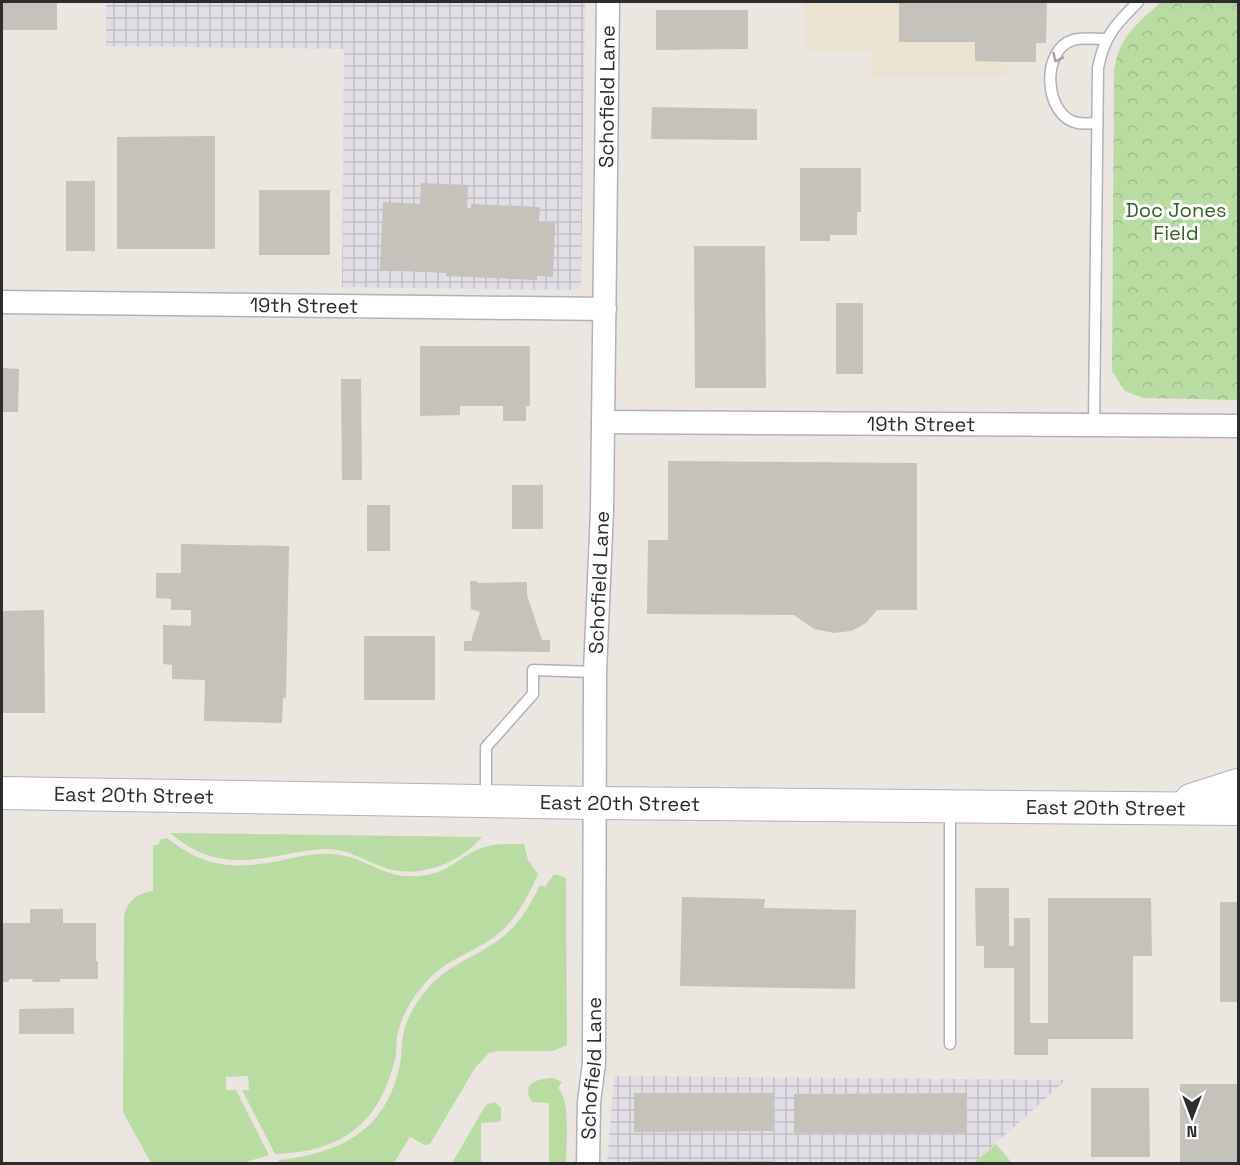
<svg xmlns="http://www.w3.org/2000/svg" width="1240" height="1165" font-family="'Space Grotesk',sans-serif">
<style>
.industrial{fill:url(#industrial-grid)}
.education{fill:#ebe2d1}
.grass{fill:#b9dca2}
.forest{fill:url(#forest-crowns)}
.building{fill:#c5c1bb}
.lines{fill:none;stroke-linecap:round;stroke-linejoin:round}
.lane-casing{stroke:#b0b2bb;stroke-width:13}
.street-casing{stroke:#b0b2bb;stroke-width:25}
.secondary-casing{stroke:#b0b2bb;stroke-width:34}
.lane{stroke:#fff;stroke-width:10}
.street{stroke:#fff;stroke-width:22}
.secondary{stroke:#fff;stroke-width:32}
.oneway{stroke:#a0a0a0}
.labels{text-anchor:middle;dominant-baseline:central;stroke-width:6;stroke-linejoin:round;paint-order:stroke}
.street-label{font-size:20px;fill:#2c2c2c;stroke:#fff}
.park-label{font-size:20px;fill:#326223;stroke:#fff}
</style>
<defs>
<pattern id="industrial-grid" width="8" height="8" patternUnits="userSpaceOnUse" patternTransform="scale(1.5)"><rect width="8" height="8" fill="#e1dfe5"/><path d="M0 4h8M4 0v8" fill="none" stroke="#c1c0c5"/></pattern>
<pattern id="forest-crowns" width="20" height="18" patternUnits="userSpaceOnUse" patternTransform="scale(1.5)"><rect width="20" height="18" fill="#b9dca2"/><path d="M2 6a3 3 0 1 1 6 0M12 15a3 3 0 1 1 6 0" fill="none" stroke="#9fbd8c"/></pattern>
</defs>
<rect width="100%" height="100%" fill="#ece6e0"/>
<path class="industrial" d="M 106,2 L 585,2 L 581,286 L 574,290 L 342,287 L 344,49 L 106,46 Z
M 614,1076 L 1066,1080 L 974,1163 L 607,1164 Z"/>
<path class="education" d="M 804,2 L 1047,2 L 1046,43 L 1036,43 L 1036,62 L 1007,62 L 1007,77 L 871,77 L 871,52 L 804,51 Z"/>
<path class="grass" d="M 170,833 L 482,837 C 459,864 417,880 383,867 C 363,860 348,849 327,849 C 310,849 294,853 277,856 C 234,864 204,862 170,833 Z
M 167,838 C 204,867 233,870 279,861 C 297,857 315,853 333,854 C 369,857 384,882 426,875 C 448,872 460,857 479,849 C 493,843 509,844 524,844 L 528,860 L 538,874 C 526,901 513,926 487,942 C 459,959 443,961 421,988 C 410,1001 400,1020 397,1037 C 396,1044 397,1052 395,1059 C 379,1125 341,1152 275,1154 L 242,1090 L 249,1090 L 248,1076 L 226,1077 L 226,1090 L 236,1090 L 269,1155 L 243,1163 L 151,1163 L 123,1112 L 124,916 C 127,901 139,892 153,891 L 153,845 L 158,845 L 161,839 Z
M 554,874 L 566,878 L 567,1045 L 553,1051 L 498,1051 L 489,1053 L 475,1068 L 430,1144 L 425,1145 L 410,1137 L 394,1163 L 280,1163 L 278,1160 C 338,1154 385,1132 399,1068 C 402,1058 401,1047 403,1036 C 406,1018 416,1002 428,988 C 445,968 467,960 488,947 C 514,932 527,912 540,885 L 545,887 Z
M 553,1078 L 562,1082 L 558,1088 C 571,1100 566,1145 566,1163 L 549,1163 L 549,1103 L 532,1102 C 520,1084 538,1078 553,1078 Z
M 495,1102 L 501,1108 L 501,1120 L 499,1122 L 481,1123 L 481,1163 L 452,1163 L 484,1108 L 488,1104 Z
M 996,1144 L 1012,1163 L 974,1163 Z"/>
<path class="forest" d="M 1161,2 L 1238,2 L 1238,400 L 1143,398 L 1125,391 L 1112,371 L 1114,71 C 1119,36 1136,25 1161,2 Z"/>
<path class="building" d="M 3,2 L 57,2 L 57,30 L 3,30 Z
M 899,2 L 1047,2 L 1046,43 L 1036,43 L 1036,62 L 1007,62 L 975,61 L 975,42 L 899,42 Z
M 656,10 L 748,10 L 748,49 L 656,50 Z
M 652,107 L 757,109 L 757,140 L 651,139 Z
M 215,136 L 215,249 L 117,249 L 117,137 Z
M 800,168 L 861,168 L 861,212 L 857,212 L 857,235 L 830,235 L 830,241 L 800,241 Z
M 66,181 L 95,181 L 95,251 L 66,251 Z
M 421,183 L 468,185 L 467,208 L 471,208 L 471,204 L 540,207 L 539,222 L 555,223 L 553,277 L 537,276 L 537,280 L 446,276 L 446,273 L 380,270 L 383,202 L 420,204 Z
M 259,190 L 330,190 L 330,255 L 259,255 Z
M 694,246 L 765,246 L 766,388 L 695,388 Z
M 836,303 L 863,303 L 863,374 L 836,374 Z
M 420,346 L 530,346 L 530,406 L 526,406 L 526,421 L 503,421 L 503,406 L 460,406 L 460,415 L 420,416 Z
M 2,368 L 19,369 L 18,412 L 2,412 Z
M 341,379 L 361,379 L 362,480 L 342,480 Z
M 668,461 L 917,463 L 917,610 L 877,610 L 867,622 L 859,627 L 851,631 L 834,633 L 814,629 L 794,615 L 647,614 L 648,540 L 668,540 Z
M 512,485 L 543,485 L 543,529 L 512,529 Z
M 367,505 L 390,505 L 390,551 L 367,551 Z
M 181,544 L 289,546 L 286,698 L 283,698 L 282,723 L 204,721 L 205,680 L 172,679 L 172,665 L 163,664 L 163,625 L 191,626 L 191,610 L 171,610 L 171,599 L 156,598 L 156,573 L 181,573 Z
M 470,581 L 477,581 L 477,583 L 527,582 L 527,595 L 542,640 L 550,640 L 550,652 L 464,651 L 464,641 L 471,641 L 480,612 L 471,609 Z
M 44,610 L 45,713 L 2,713 L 2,611 Z
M 364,636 L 435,636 L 435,700 L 364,700 Z
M 975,888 L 1009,888 L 1009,946 L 1014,946 L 1014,918 L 1030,918 L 1030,1023 L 1048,1023 L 1048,898 L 1151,898 L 1152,956 L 1133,956 L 1133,1039 L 1048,1039 L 1048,1055 L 1014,1055 L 1014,968 L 984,968 L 984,946 L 976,946 Z
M 682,897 L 765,899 L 764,908 L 856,910 L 855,989 L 680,986 Z
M 1220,902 L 1238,902 L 1238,1002 L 1220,1002 Z
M 30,909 L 63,909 L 63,923 L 96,923 L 96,961 L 98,961 L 98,979 L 60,979 L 60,982 L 33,982 L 32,979 L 9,979 L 9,982 L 2,982 L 2,923 L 30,923 Z
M 74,1008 L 74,1034 L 19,1034 L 19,1009 Z
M 1180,1084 L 1238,1084 L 1238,1164 L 1180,1164 Z
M 1091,1088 L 1149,1088 L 1150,1157 L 1091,1157 Z
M 634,1093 L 773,1093 L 773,1131 L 634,1132 Z
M 967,1093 L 967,1133 L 794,1133 L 794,1094 Z
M 633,1161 L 772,1161 L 772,1164 L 633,1164 Z"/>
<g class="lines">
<defs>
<path id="lane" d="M 1097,123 C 1091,123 1084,124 1078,123 C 1044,117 1040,50 1073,40 C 1082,37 1096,39 1106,39
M 1094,425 L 1098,68 C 1104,36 1116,24 1138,2
M 486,798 L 486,747 L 533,694 L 533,670 L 595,672
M 950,810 L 950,1044"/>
<g id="street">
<path id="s1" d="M 2,302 L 605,309"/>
<path id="s2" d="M 603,422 L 1238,426"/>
<path id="s3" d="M 588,1164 L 589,1102 L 594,1063 L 595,672 L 602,510 L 608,2"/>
</g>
<g id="secondary">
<path id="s4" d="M 2,793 L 593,803 L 1238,809"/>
<path d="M 1191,800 L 1238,785"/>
</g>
</defs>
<use href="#lane" class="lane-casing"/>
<use href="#street" class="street-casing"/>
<use href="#secondary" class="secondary-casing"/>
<use href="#lane" class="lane"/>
<use href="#street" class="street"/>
<use href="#secondary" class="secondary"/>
</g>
<defs><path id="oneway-chevron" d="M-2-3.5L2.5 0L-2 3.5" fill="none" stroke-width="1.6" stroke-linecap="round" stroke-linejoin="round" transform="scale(1.5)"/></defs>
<use class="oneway" href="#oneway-chevron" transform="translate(1057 58) rotate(116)"/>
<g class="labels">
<g class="street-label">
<text stroke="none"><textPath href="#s3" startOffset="1068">Schofield Lane</textPath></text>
<text stroke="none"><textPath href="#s1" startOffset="302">19th Street</textPath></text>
<text stroke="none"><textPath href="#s2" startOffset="318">19th Street</textPath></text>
<text stroke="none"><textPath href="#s3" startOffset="582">Schofield Lane</textPath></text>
<text stroke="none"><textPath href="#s4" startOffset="132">East 20th Street</textPath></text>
<text stroke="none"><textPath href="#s4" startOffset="618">East 20th Street</textPath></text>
<text stroke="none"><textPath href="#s4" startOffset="1104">East 20th Street</textPath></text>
<text stroke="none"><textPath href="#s3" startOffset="96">Schofield Lane</textPath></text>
</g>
<g class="park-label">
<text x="1176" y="210">Doc Jones<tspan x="1176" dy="23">Field</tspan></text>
</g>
</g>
<rect width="1240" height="1165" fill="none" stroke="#2c2c2c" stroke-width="6"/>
<g transform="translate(1192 1117) rotate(180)" stroke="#ffffff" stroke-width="4.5" paint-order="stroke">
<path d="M0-4.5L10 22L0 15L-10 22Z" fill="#2c2c2c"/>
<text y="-9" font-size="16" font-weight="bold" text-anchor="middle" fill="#2c2c2c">N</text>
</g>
</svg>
